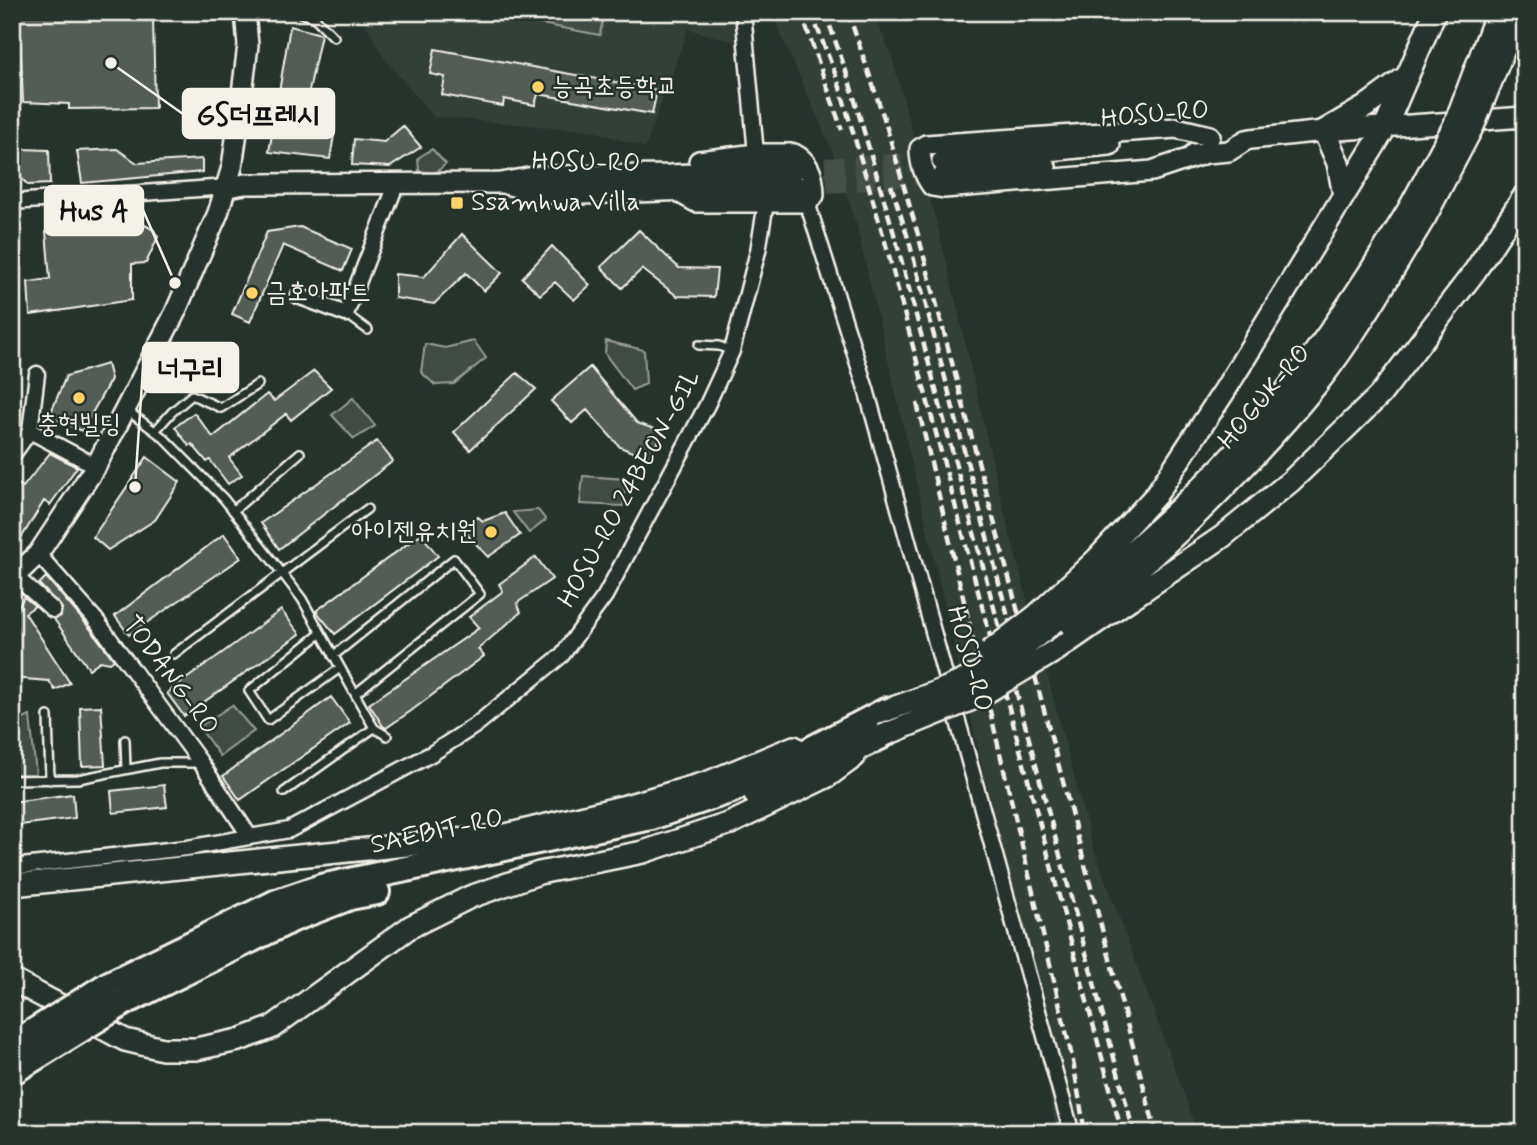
<svg xmlns="http://www.w3.org/2000/svg" width="1537" height="1145" font-family="Mynerve,'Poor Story',sans-serif">
<style>
.built{fill:#333f39}
.green{fill:#414b45;stroke:#9a9e96;stroke-width:2}
.building{fill:#525c55;stroke:#f4f1e8;stroke-width:2}
.lines{fill:none;stroke-linecap:round;stroke-linejoin:round}
.secondary-tunnel{stroke:#455049;stroke-width:19;stroke-dasharray:19 10;stroke-linecap:butt}
.lane-casing{stroke:#f4f1e8;stroke-width:12}
.street-casing{stroke:#f4f1e8;stroke-width:19}
.secondary-casing{stroke:#f4f1e8;stroke-width:24}
.primary-casing{stroke:#f4f1e8;stroke-width:26}
.highway-casing{stroke:#f4f1e8;stroke-width:30}
.lane{stroke:#26332d;stroke-width:7}
.street{stroke:#26332d;stroke-width:14}
.secondary{stroke:#26332d;stroke-width:19}
.primary{stroke:#26332d;stroke-width:21}
.highway{stroke:#26332d;stroke-width:24}
.rail{stroke:#f4f1e8;stroke-width:4.5;stroke-dasharray:10 5;stroke-linecap:butt}
.primary-bridge-casing{stroke:#f4f1e8;stroke-width:26;stroke-linecap:butt}
.highway-bridge-casing{stroke:#f4f1e8;stroke-width:30;stroke-linecap:butt}
.primary-bridge{stroke:#26332d;stroke-width:21}
.highway-bridge{stroke:#26332d;stroke-width:24}
.poi-dot{fill:#ffd166;stroke:#26332d;stroke-width:2.5}
.labels{text-anchor:middle;dominant-baseline:central;stroke-width:5;stroke-linejoin:round;paint-order:stroke}
.poi-label{font-size:26px;fill:#f4f1e8;stroke:#26332d;text-anchor:start}
.street-label{font-size:26px;fill:#f4f1e8;stroke:#26332d}
.leader{fill:none;stroke:#f4f1e8;stroke-width:2.5}
.callout-dot{fill:#f4f1e8;stroke:#26332d;stroke-width:2.5}
.callout{fill:#f4f1e8;stroke:#f4f1e8;stroke-width:2.5}
.callout-label{font-size:28px;text-anchor:middle;font-weight:bold;fill:#111}
</style>
<rect width="100%" height="100%" fill="#26332d"/>
<filter id="ink" filterUnits="userSpaceOnUse"><feTurbulence type="fractalNoise" baseFrequency=".0143" numOctaves="2"/><feDisplacementMap in="SourceGraphic" scale="14" xChannelSelector="R" yChannelSelector="G"/><feConvolveMatrix kernelMatrix="1 2 1 2 8 2 1 2 1" color-interpolation-filters="sRGB"/></filter>
<g filter="url(#ink)">
<path class="built" d="M 360,12 L 733,12 L 735,42 L 688,29 L 645,148 L 594,131 L 434,117 L 383,57 Z
M 771,12 L 872,12 L 891,53 L 944,251 L 1004,512 L 1092,844 L 1190,1110 L 1196,1133 L 1057,1133 L 1001,847 L 857,227 L 831,148 Z"/>
<path class="green" d="M 477,12 L 604,12 L 600,35 Z
M 432,149 L 446,164 L 435,173 L 419,171 L 418,158 Z
M 474,341 L 486,358 L 454,384 L 435,385 L 421,372 L 425,344 L 445,348 Z
M 606,341 L 644,350 L 646,384 L 632,390 L 605,354 Z
M 353,398 L 375,426 L 354,439 L 332,415 Z
M 583,476 L 626,479 L 623,506 L 580,504 Z
M 538,510 L 546,520 L 529,533 L 513,512 Z
M 232,705 L 254,731 L 220,756 L 199,727 Z
M 30,716 L 36,774 L 12,774 L 12,724 Z"/>
<path class="building" d="M 19,12 L 140,12 L 141,18 L 153,18 L 155,108 L 69,109 L 69,104 L 23,102 Z
M 290,26 L 321,34 L 301,129 L 334,135 L 330,159 L 269,152 Z
M 435,49 L 657,90 L 652,114 L 538,94 L 535,105 L 504,99 L 503,106 L 442,95 L 445,77 L 430,74 Z
M 403,126 L 421,147 L 390,167 L 352,165 L 354,139 L 384,142 Z
M 21,149 L 49,150 L 50,184 L 28,185 L 20,177 Z
M 117,149 L 137,163 L 202,159 L 202,172 L 82,183 L 77,151 Z
M 143,224 L 154,230 L 158,237 L 146,263 L 132,264 L 132,300 L 30,315 L 28,282 L 50,279 L 46,231 Z
M 300,227 L 352,249 L 343,271 L 283,245 L 250,322 L 232,314 L 267,232 Z
M 639,230 L 679,268 L 717,269 L 714,297 L 677,296 L 642,269 L 622,288 L 601,267 Z
M 462,234 L 502,273 L 484,291 L 466,273 L 434,304 L 395,298 L 395,274 L 424,277 Z
M 552,246 L 590,285 L 574,300 L 555,282 L 540,295 L 522,278 Z
M 107,364 L 111,379 L 82,431 L 49,417 L 66,376 Z
M 590,367 L 637,423 L 663,432 L 649,459 L 620,447 L 587,410 L 572,423 L 551,401 Z
M 314,371 L 331,388 L 291,420 L 286,414 L 229,458 L 242,475 L 228,484 L 210,460 L 207,462 L 192,444 L 189,446 L 175,427 L 194,413 L 213,437 L 267,394 L 274,401 Z
M 517,373 L 536,389 L 470,450 L 454,432 Z
M 377,441 L 393,461 L 279,549 L 261,523 Z
M 50,453 L 77,467 L 50,505 L 44,501 L 12,553 L 12,480 L 23,487 Z
M 147,457 L 180,482 L 155,520 L 108,550 L 93,537 Z
M 505,513 L 520,535 L 488,557 L 462,529 L 478,517 L 483,521 Z
M 224,534 L 241,558 L 129,635 L 115,616 Z
M 421,534 L 438,556 L 335,634 L 316,611 Z
M 536,557 L 552,579 L 517,603 L 521,612 L 478,649 L 484,656 L 411,711 L 386,728 L 383,726 L 369,704 L 479,628 L 469,617 L 503,591 L 499,584 Z
M 46,577 L 88,626 L 114,660 L 110,663 L 100,661 L 89,669 L 54,619 L 61,616 L 62,608 L 39,584 Z
M 24,597 L 35,606 L 25,613 L 70,683 L 55,690 L 49,681 L 12,678 L 12,617 Z
M 281,610 L 300,634 L 184,716 L 167,693 Z
M 331,697 L 350,723 L 240,800 L 223,776 Z
M 101,706 L 105,765 L 82,766 L 80,707 Z
M 164,785 L 167,807 L 113,813 L 111,791 Z
M 73,794 L 75,818 L 12,826 L 12,802 Z"/>
<g class="lines">
<path class="secondary-tunnel" d="M 796,169 L 942,161
M 798,186 L 942,174"/>
<defs>
<path id="lane" d="M 298,12 L 315,18 L 334,37
M 346,314 L 368,330
M 699,345 L 719,346 L 732,351
M 128,411 L 164,438 L 224,499 L 282,573 L 302,599 L 374,728
M 155,431 L 172,412 L 192,395 L 221,408 L 258,384
M 233,511 L 300,453
M 321,633 L 249,691 L 268,720 L 340,668
M 174,654 L 367,509
M 333,656 L 454,559 L 480,594 L 355,694
M 48,716 L 50,780
M 125,740 L 126,769
M 12,780 L 78,779 L 160,763 L 199,763
M 284,792 L 374,728 L 387,736"/>
<path id="street" d="M 743,12 L 756,154
M 197,110 L 239,118
M 12,202 L 228,187
M 807,202 L 866,389 L 1069,1123 L 1070,1133
M 298,296 L 346,314 L 396,185
M 30,431 L 37,374
M 12,456 L 30,431 L 96,466
M 38,554 L 96,620 L 201,763 L 250,837
M 15,576 L 53,610
M 12,867 L 187,848 L 289,830 L 431,754 L 476,725 L 562,655 L 605,596 L 707,405 L 732,351 L 758,251 L 766,203"/>
<path id="secondary" d="M 1206,153 L 1152,171 L 944,188 L 932,186 C 924,175 920,163 920,149 L 926,145 L 1176,128 L 1210,136
M 1194,154 L 1229,151 L 1246,140 L 1251,139 L 1324,131 L 1525,117
M 942,161 L 1110,145
M 944,174 L 1046,167
M 506,184 L 539,193 L 581,194 L 797,186
M 228,187 L 245,184 L 501,183 L 539,176 L 670,175 L 796,169
M 675,190 L 696,202 L 807,202 L 814,195 C 814,179 810,162 794,154 L 756,154 L 699,161
M 12,579 L 38,554 L 96,466 L 175,313 L 218,213 L 232,167 L 239,118 L 248,45 L 245,12"/>
<path id="primary" d="M 1512,29 L 1517,12
M 1344,195 L 1338,163 L 1324,131 L 1365,107 L 1406,77
M 1096,560 L 1156,495 L 1225,390 L 1385,128 L 1435,12
M 1105,575 C 1151,535 1195,496 1236,451 C 1302,377 1358,294 1409,209
M 1118,587 C 1190,524 1257,458 1317,384 C 1358,332 1391,273 1425,217
M 1130,599 L 1222,537 L 1291,481 L 1380,395 L 1475,271 L 1525,195
M 12,885 L 506,835 L 622,807 L 709,782 L 794,747
M 12,980 L 125,1040 L 163,1049 L 196,1049 L 239,1040 L 271,1028 L 410,927 L 470,897 L 539,873 L 643,852 L 731,823 L 828,776 L 854,757"/>
<path id="highway" d="M 757,795 L 882,736
M 109,984 L 277,902 L 321,887 L 651,817 L 732,790 L 887,710
M 125,1002 L 293,919 L 350,897 L 377,892"/>
</defs>
<use href="#lane" class="lane-casing"/>
<use href="#street" class="street-casing"/>
<use href="#secondary" class="secondary-casing"/>
<use href="#primary" class="primary-casing"/>
<use href="#highway" class="highway-casing"/>
<use href="#lane" class="lane"/>
<use href="#street" class="street"/>
<use href="#secondary" class="secondary"/>
<use href="#primary" class="primary"/>
<use href="#highway" class="highway"/>
<path class="rail" d="M 801,12 L 842,130
M 811,12 L 838,81 L 886,245 L 1122,1133
M 825,12 L 848,77 L 897,244 L 1134,1133
M 848,12 L 884,118 L 919,238 L 1156,1133
M 891,185 L 909,241 L 1018,655
M 917,403 L 1073,1061 L 1085,1133"/>
<defs>
<path id="primary-bridge" d="M 1409,209 L 1454,126 L 1493,23
M 1425,217 L 1474,124 L 1512,29
M 1071,625 L 1118,587
M 989,652 L 1037,615 L 1096,560
M 887,710 C 924,697 962,684 996,664 C 1037,640 1071,607 1105,575
M 882,736 L 980,696 L 1058,649 L 1130,599"/>
<path id="highway-bridge" d="M 12,1045 L 109,984
M 12,1072 L 125,1002"/>
</defs>
<use href="#primary-bridge" class="primary-bridge-casing"/>
<use href="#highway-bridge" class="highway-bridge-casing"/>
<use href="#primary-bridge" class="primary-bridge"/>
<use href="#highway-bridge" class="highway-bridge"/>
</g>
</g>
<g class="poi-dot">
<circle cx="538" cy="87" r="7"/>
<rect x="450" y="196" width="14" height="14" rx="3.5"/>
<circle cx="252" cy="293" r="7"/>
<circle cx="79" cy="398" r="7"/>
<circle cx="491" cy="532" r="7"/>
</g>
<g class="labels">
<g class="poi-label">
<text x="552" y="87">능곡초등학교</text>
<text x="471" y="203">Ssamhwa Villa</text>
<text x="266" y="293">금호아파트</text>
<text x="79" y="425" text-anchor="middle">충현빌딩</text>
<text x="477" y="532" text-anchor="end">아이젠유치원</text>
</g>
<g class="street-label">
<text transform="translate(1155 115) rotate(-5)">HOSU-RO</text>
<text transform="translate(586 163) rotate(1)">HOSU-RO</text>
<text transform="translate(1265 397) rotate(-50)">HOGUK-RO</text>
<text transform="translate(630 489) rotate(-61)">HOSU-RO 24BEON-GIL</text>
<text transform="translate(969 659) rotate(74)">HOSU-RO</text>
<text transform="translate(170 676) rotate(53)">TODANG-RO</text>
<text transform="translate(437 832) rotate(-12)">SAEBIT-RO</text>
</g>
</g>
<path class="leader" d="M111 63L183 114M175 283L143 210M135 487L143 368"/>
<g class="callout-dot">
<circle cx="111" cy="63" r="7"/>
<circle cx="175" cy="283" r="7"/>
<circle cx="135" cy="487" r="7"/>
</g>
<g class="callout">
<rect x="183" y="89" width="151" height="49" rx="7"/>
<rect x="45" y="186" width="98" height="49" rx="7"/>
<rect x="143" y="343" width="95" height="49" rx="7"/>
</g>
<g class="callout-label">
<text x="258" y="124">GS더프레시</text>
<text x="94" y="220">Hus A</text>
<text x="190" y="378">너구리</text>
</g>
<rect width="1537" height="1145" fill="none" stroke="#26332d" stroke-width="42"/>
<rect x="21" y="21" width="1495" height="1103" fill="none" stroke="#f4f1e8" stroke-width="2.5" filter="url(#ink)"/>
</svg>
